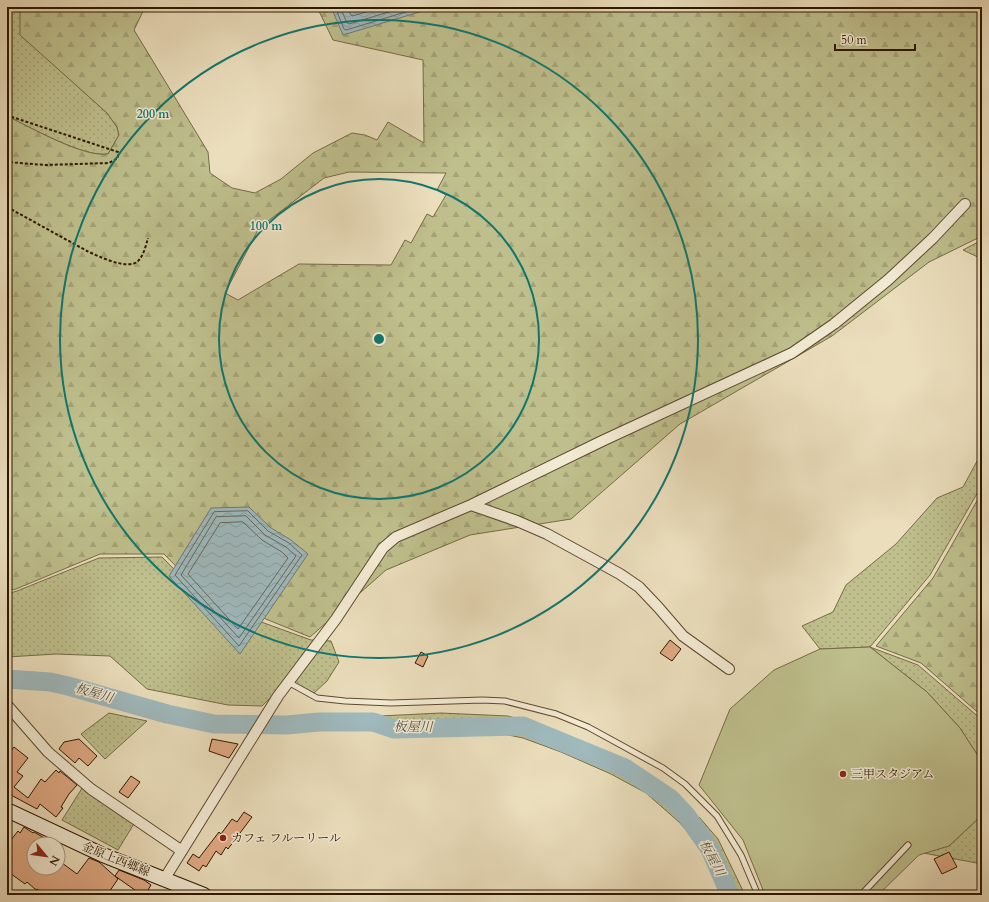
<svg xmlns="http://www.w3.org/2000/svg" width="989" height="902" font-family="Cardo,'Noto Serif JP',serif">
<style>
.grass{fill:url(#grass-dots);stroke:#766b46}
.forest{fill:url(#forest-firs);stroke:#766b46;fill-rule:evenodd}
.pitch{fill:#bebf8c;stroke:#766b46}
.water{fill:url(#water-waves);stroke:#727871}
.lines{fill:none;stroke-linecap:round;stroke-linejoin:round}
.shore{stroke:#67685e;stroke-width:1}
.river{stroke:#9fb9bd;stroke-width:19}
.building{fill:#e0a983;stroke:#2f1700}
.lane-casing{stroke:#5e492f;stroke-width:7}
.street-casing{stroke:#5e492f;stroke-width:12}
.secondary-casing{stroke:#2f1700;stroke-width:16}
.path{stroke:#2f1700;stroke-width:2;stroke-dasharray:3 2;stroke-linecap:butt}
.lane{stroke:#f2ead3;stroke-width:5}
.street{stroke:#f2ead3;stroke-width:10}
.secondary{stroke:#f2ead3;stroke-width:14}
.ring{fill:none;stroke:#0f766e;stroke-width:2}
.poi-dot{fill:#8f2418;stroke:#f2ead3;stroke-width:1.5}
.labels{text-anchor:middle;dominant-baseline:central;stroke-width:3;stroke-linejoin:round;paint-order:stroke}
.poi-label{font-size:12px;fill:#2f1700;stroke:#f2ead3;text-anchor:start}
.street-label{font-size:12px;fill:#2f1700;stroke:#f2ead3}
.water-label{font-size:13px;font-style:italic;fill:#565042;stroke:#f2ead3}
.centre{fill:#0f766e;stroke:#f2ead3;stroke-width:2}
.ring-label{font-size:12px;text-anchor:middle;font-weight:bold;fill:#0f766e;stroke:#f2ead3;stroke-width:3;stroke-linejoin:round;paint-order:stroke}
</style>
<defs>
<pattern id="grass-dots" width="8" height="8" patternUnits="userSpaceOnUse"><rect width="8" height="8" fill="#bebf8c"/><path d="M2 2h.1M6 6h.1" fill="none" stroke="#a4a377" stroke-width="1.8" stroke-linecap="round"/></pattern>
<pattern id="forest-firs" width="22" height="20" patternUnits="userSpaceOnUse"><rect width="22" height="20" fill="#bebf8c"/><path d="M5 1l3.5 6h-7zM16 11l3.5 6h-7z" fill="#a4a377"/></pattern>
<pattern id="water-waves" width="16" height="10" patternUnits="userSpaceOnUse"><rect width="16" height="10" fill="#9fb9bd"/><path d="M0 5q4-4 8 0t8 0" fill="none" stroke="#899ea1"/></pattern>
</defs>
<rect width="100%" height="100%" fill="#ebdebc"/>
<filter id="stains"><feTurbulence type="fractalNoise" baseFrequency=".005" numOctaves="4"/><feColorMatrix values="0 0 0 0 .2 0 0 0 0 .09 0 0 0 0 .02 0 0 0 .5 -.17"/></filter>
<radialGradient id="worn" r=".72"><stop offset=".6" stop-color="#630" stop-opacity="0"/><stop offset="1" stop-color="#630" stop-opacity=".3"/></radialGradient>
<path class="grass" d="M 7,7 L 20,7 L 21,35 L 107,113 L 117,127 L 119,135 L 108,154 C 84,158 30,127 7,116 Z
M 982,240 L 982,259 L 963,250 Z
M 982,452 L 982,485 L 930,575 L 870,647 L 918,665 L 982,720 L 982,762 L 960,728 L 927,692 L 870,647 L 820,649 L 802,626 L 833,612 L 846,585 L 896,544 L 937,498 L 963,487 Z
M 162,557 L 206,602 L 311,640 L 331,641 L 339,662 L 327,681 L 314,693 L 283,685 L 262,706 L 228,705 L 147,689 L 110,656 L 56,654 L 7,657 L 7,594 L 17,591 L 99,558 Z
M 109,713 L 147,721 L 105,759 L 81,734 Z
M 441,713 L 508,716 L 533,723 L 508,720 L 390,725 L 384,721 L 380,716 Z
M 503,728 L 534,734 L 630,776 L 674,807 L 688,822 L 700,838 L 703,849 L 679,822 L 646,793 L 611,774 L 561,752 L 523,738 L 484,730 Z
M 84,785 L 135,822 L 118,850 L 62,820 Z
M 982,810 L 982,864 L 923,853 L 949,846 L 981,816 Z
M 699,817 L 718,839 L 745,895 L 735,895 L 716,850 L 701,826 Z"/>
<path class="forest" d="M 20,7 L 145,7 L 134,30 L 208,152 L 210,173 L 232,188 L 255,193 L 281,179 L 313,153 L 352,133 L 365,135 L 377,140 L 388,122 L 424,143 L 423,60 L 333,40 L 317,7 L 982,7 L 982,236 L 929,262 L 832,336 L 680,424 L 571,519 L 470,535 L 386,570 L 310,637 L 251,613 L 205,596 L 164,554 L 100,554 L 16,589 L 7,591 L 7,116 C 30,127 84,158 108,154 L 119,135 L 117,127 L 107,113 L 20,35 ZM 349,172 L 446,173 L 437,190 L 446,195 L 433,217 L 427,214 L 411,243 L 405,240 L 391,265 L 299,264 L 238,300 L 225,293 L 259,228 L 324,178 Z
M 982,492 L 982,716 L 921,663 L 876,646 L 933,578 Z"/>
<path class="pitch" d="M 870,647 L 927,692 L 960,728 L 982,762 L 981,816 L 949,846 L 919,855 L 878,895 L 765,895 L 743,840 L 699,785 L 730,709 L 774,670 L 820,649 Z"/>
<path class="water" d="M 331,7 L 436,7 L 343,35 Z
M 249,507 L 271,528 L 291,540 L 308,554 L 240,654 L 169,576 L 211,508 Z"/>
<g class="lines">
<path class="shore" d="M 335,7 L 344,29 L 346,30 L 422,7
M 340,7 L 347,23 L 349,24 L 405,7
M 347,7 L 351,15 L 352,16 L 384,7
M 248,511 L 268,531 L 289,543 L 302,555 L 239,646 L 175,575 L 214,512 Z
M 246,516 L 265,535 L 286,547 L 296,556 L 239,638 L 181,575 L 216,517 Z
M 243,522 L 262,540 L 282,552 L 288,558 L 238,629 L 188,574 L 220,523 Z"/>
<path class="river" d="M 7,679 L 50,682 L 68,686 L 167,714 L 214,724 L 287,725 L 319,722 L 373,722 L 394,729 L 523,726 L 625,768 L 671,799 L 686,815 L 710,849 L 730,895"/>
</g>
<path class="building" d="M 670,640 L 681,649 L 672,661 L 660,653 Z
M 421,652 L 428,656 L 423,667 L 415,663 Z
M 79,739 L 97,756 L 88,766 L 79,758 L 75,763 L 59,749 L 64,742 Z
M 212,739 L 238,744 L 229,758 L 209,751 Z
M 14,747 L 28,758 L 17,772 L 23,776 L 14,787 L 28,798 L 41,779 L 45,782 L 56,770 L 59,773 L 60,771 L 77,785 L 69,794 L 61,807 L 63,808 L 56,817 L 40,804 L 37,809 L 9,794 L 7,796 L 7,756 Z
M 131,776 L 140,782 L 128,798 L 119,792 Z
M 244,812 L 252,817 L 228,849 L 226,847 L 221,855 L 216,851 L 206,867 L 203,865 L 199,871 L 187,863 L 193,854 L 199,858 L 219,832 L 221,834 L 232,819 L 237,822 Z
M 24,827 L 33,833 L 34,832 L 46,839 L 42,844 L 34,844 L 34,868 L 58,868 L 58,860 L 77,874 L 89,858 L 99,862 L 118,879 L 107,895 L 56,895 L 49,891 L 48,893 L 35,889 L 27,882 L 25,884 L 7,871 L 7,845 L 18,831 L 20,833 Z
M 949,852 L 957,867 L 942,874 L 934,859 Z
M 119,870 L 144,880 L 151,885 L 145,895 L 142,895 L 115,876 Z"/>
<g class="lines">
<defs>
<path id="lane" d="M 288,682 L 317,698 L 345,701 L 391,703 L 482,700 L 505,701 L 556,714 L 588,727 L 663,768 L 685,784 L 717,816 L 741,855 L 758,895
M 861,895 L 908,845"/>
<path id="street" d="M 471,505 L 517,521 L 547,534 L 620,574 L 639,587 L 658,607 L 683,636 L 729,669
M 7,705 L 48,752 L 91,789 L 182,851
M 165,878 L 278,696 L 336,619 L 383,548 L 396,537 L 471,505 L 602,441 L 792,353 L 834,324 L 888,280 L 933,238 L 965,204"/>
<path id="secondary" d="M 7,810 L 103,855 L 204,895"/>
</defs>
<use href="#lane" class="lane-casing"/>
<use href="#street" class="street-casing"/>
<use href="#secondary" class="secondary-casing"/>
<path class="path" d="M 7,114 L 12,117 L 118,152 L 118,158 L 109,163 L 45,165 L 7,162
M 7,207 L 87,251 C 98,256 128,271 138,261 C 144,255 146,245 148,238"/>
<use href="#lane" class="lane"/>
<use href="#street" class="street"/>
<use href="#secondary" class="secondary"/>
</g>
<g class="ring">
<circle cx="379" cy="339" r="160"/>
<circle cx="379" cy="339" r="319"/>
</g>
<g class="poi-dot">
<circle cx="843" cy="774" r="4"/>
<circle cx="223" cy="838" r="4"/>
</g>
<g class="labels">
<g class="poi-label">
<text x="851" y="774">三甲スタジアム</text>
<text x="231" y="838">カフェ フルーリール</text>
</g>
<g class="street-label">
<text transform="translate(116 859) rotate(22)">金原上西郷線</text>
</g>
<g class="water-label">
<text transform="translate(94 693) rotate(16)">板屋川</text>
<text transform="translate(413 727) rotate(1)">板屋川</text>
<text transform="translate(712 858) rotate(63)">板屋川</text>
</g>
</g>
<circle cx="379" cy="339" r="6" class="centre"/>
<g class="ring-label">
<text x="153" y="118">200 m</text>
<text x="266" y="230">100 m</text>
</g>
<rect width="989" height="902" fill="none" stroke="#ebdebc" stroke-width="24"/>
<rect x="8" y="8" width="973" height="886" fill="none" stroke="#2f1700" stroke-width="2"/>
<rect x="12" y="12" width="965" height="878" fill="none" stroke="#2f1700"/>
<g transform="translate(46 856) rotate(119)"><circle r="19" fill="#f2ead3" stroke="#a4967f"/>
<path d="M0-3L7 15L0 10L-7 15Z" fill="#8f2418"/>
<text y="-6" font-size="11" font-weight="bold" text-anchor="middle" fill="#2f1700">N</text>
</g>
<path d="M835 44v6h80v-6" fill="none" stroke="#2f1700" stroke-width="2"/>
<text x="841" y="44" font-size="12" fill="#2f1700" stroke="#f2ead3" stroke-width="3" paint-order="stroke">50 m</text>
<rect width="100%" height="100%" filter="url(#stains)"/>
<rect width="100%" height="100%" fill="url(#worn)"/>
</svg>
